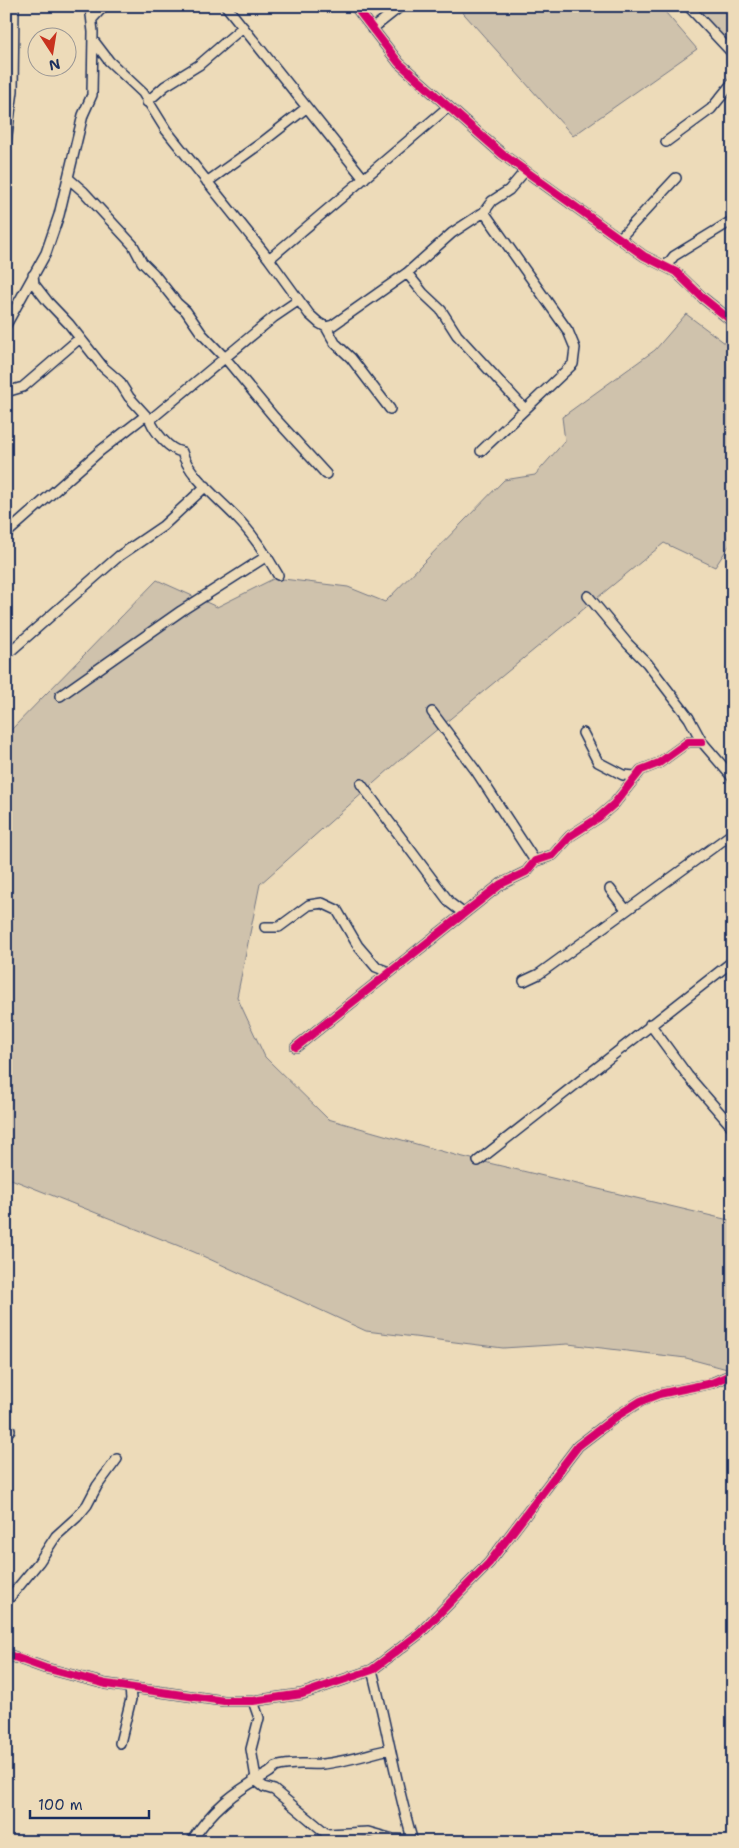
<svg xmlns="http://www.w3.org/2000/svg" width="739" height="1848" font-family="'Shantell Sans',sans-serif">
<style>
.green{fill:#cfc2ac;stroke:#757885}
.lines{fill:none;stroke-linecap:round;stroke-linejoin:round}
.minor-casing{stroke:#1b2f5e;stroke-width:12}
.minor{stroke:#eddbb9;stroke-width:9}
.cycleway-casing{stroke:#eddbb9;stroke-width:11}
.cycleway{stroke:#d6006c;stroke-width:8}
</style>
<rect width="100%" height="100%" fill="#eddbb9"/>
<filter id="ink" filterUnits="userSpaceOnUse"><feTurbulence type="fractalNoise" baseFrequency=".02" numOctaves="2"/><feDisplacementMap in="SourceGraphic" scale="10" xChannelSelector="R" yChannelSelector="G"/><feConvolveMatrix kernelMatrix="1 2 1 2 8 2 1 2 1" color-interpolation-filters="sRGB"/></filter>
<g filter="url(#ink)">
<path class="green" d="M 457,6 L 660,6 L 697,49 L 573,136 Z
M 690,6 L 733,6 L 733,49 Z
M 686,314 L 733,349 L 733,540 L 715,567 L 664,543 L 400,760 L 260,884 L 237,997 L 265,1057 L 328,1119 L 455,1155 L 733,1221 L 733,1364 L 727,1369 L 686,1358 L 568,1344 L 503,1348 L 366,1331 L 194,1252 L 6,1177 L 6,736 L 9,732 L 157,580 L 217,607 L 275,578 L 348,587 L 385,602 L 504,480 L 535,475 L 565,441 L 562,417 L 655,350 Z"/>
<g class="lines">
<defs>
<path id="minor" d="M 226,6 L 364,179
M 355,6 L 399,63 L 502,154 L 644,256 L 676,272 L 703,298 L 733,322
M 688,6 L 733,54
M 93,18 L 104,6
M 372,29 L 401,6
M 93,40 L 109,61 L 143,93 L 166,130 L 269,259 L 309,314 L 319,323 L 326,327 L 335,343 L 351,358 L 390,409
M 147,102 L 165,86 L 199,65 L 243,27
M 6,142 L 13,91 L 14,6
M 666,142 L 711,109 L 733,82
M 68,178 L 84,192 L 133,245 L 142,262 L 154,274 L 177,303 L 186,311 L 202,334 L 226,359 L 274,417 L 326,474
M 207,182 L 260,144 L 306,108
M 620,238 L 676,178
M 269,259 L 447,108
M 666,266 L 674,256 L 733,220
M 407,273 L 423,293 L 441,310 L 457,335 L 524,408
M 33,275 L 34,284 L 48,302 L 69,324 L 103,367 L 119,381 L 129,397 L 150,420 L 274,317 L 299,300
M 6,325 L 46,253 L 59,215 L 83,115 L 92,95 L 93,32 L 90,6
M 326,327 L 333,325 L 407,273 L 452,233 L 484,212 L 492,201 L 509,190 L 525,171
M 6,392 L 23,387 L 80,338
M 150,420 C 155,432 169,450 182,452 C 188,475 219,499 235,516 C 253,534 266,554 278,575
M 481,451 L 573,364 L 575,348 L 568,331 L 484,212
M 6,534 L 100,451 L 145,416
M 588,596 L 628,644 L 647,663 L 689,718 L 702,742 L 733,778
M 6,655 L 119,556 L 163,526 L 206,486
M 60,696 L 181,611 L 267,556
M 432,712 L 476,771 L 535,861
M 583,733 L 598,762 L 623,775 L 635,776
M 361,784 L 450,903 L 463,913
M 610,889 L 626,910
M 265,927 L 279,927 L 309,905 L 322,903 L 337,910 L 358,946 L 376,967 L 389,972
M 524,981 L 539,974 L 733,833
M 650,1024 L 688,1076 L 733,1128
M 296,1047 L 501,884 L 526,872 L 535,861 L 553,855 L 570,836 L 598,818 L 614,804 L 641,770 L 659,763 L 688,742 L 702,742
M 478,1161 L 733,961
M 6,1434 L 10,1430
M 6,1602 L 39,1562 L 56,1536 L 77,1517 L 87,1505 L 97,1486 L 117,1459
M 6,1654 L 45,1668 L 106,1684 L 224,1701 L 253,1701 L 302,1694 L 372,1670 L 419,1634 L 489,1563 L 578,1446 L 617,1416 L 641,1401 L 659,1394 L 712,1383 L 733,1374
M 372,1670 C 387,1727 396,1785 413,1842
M 253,1701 L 259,1718 L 251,1749 L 256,1778
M 120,1743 L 131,1699 L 130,1688
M 254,1779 L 264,1787 L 274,1790 L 327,1834 L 368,1832 L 393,1839 L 412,1840
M 191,1842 C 211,1810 235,1791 267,1774 C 271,1772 273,1769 276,1767 C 291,1762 307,1765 322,1764 C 345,1762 368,1754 390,1749"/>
</defs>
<use href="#minor" class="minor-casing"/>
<use href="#minor" class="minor"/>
<defs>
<path id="cycleway" d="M 355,6 L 399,63 L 502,154 L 644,256 L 676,272 L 703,298 L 733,322
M 296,1047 L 501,884 L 526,872 L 535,861 L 553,855 L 570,836 L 598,818 L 614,804 L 641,770 L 659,763 L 688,742 L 702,742
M 6,1654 L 45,1668 L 106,1684 L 224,1701 L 253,1701 L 302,1694 L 372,1670 L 419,1634 L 489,1563 L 578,1446 L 617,1416 L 641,1401 L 659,1394 L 712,1383 L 733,1374"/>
</defs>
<use href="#cycleway" class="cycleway-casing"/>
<use href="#cycleway" class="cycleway"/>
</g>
</g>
<rect width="739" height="1848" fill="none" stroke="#eddbb9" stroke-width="25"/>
<rect x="12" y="12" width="714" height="1823" fill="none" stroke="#1b2f5e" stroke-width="2" filter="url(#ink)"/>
<g transform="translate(52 52) rotate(168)"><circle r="24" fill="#eddbb9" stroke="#999695"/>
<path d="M0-4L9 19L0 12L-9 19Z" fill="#c8321e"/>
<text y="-8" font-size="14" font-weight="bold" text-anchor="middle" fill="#1b2f5e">N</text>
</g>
<path d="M30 1810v8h119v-8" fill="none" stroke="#1b2f5e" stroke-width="2.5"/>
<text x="38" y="1810" font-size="15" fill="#1b2f5e" stroke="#eddbb9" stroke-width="4" paint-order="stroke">100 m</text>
</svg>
